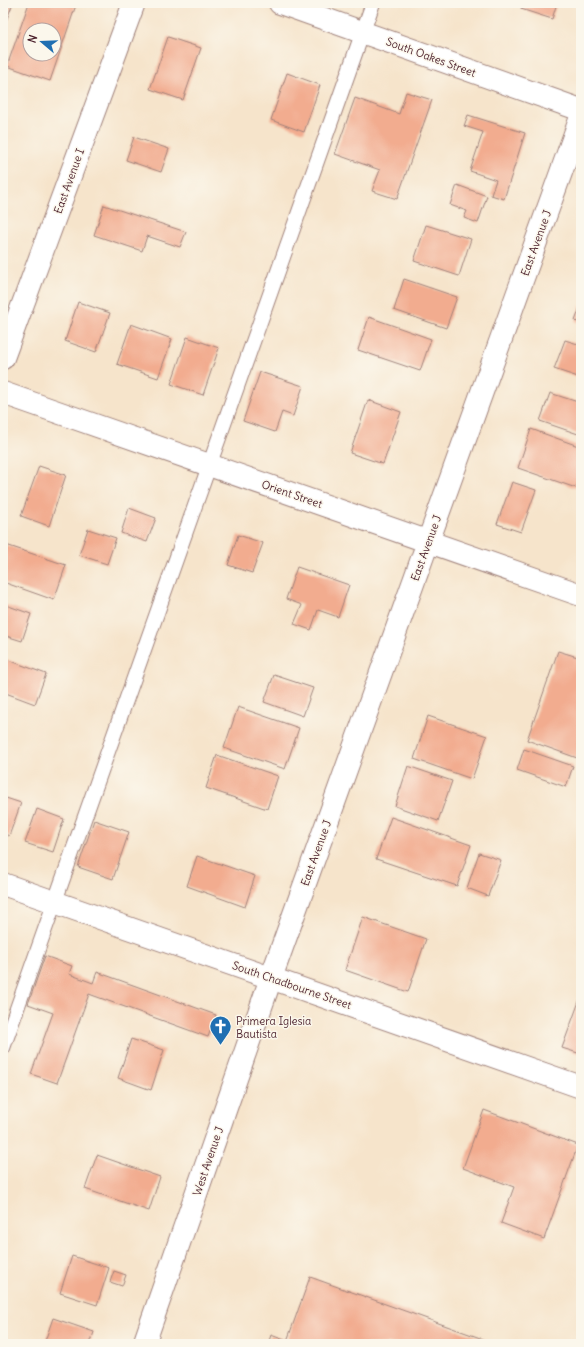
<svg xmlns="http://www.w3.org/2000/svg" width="584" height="1347" font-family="Delius,sans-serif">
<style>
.building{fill:#f2ac8f;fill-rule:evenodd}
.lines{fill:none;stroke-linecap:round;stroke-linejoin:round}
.lane-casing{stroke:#a0827b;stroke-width:16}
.street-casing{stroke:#a0827b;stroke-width:24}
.secondary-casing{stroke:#a0827b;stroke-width:24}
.lane{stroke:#fff;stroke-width:14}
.street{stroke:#fff;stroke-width:22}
.secondary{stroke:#fff;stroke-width:22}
.labels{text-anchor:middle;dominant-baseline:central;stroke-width:3;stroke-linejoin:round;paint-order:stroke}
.street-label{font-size:11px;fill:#4a1f2b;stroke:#fbf7ec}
.poi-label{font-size:11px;fill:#4a1f2b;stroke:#fbf7ec;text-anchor:start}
</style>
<rect width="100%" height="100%" fill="#fbf7ec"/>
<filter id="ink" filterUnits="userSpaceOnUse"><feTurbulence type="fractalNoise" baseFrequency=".025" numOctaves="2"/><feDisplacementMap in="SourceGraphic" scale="8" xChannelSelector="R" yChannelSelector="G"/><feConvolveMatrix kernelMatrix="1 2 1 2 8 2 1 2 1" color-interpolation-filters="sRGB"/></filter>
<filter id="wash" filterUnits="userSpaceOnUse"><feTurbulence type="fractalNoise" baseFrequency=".012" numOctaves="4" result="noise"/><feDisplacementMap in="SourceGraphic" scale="16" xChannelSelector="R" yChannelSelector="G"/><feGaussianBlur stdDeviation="0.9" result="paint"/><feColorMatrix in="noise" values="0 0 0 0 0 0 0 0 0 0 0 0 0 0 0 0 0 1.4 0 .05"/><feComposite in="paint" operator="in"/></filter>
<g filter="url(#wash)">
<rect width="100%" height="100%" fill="#f6e4cb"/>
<g id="blocks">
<path class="building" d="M 3,3 L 13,3 L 3,29 Z
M 29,3 L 71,3 L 76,5 L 50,81 L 7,66 ZM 30,30 L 54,30 L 54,54 L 30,54 Z
M 523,3 L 557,3 L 552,19 L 521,9 Z
M 168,37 L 201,48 L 183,100 L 150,89 Z
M 287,73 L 320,85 L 304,132 L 271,120 Z
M 406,92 L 432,100 L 397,199 L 372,191 L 380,170 L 335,154 L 355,98 L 399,114 Z
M 468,115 L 525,133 L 504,199 L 491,195 L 496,180 L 470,171 L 483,132 L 464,126 Z
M 134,137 L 169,149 L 161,172 L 126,160 Z
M 457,185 L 487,196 L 478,223 L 464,218 L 467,211 L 450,205 Z
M 104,205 L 186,232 L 180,247 L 147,236 L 142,251 L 94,235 Z
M 426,225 L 471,239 L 459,276 L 414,261 Z
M 404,279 L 457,297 L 446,328 L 394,310 Z
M 78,302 L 110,313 L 96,352 L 65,341 Z
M 581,305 L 581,323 L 575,321 Z
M 369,317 L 431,339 L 420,371 L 358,350 Z
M 131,324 L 172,339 L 158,378 L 117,364 Z
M 187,337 L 219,348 L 203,395 L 171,384 Z
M 565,340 L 581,345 L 581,378 L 554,369 Z
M 260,372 L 303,386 L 293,416 L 282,412 L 275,432 L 243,421 Z
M 550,393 L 581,403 L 581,435 L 540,421 Z
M 368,400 L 401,412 L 383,464 L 350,453 Z
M 531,429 L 581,447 L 581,473 L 576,488 L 518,468 Z
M 39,466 L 66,475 L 49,526 L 21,516 Z
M 512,482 L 536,490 L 521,532 L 497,524 Z
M 129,508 L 156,518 L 147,542 L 121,533 Z
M 88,529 L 116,538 L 107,564 L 79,555 Z
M 238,535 L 263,543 L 252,573 L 228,565 Z
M 3,544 L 66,565 L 54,600 L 3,582 Z
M 297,567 L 349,585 L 338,617 L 318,610 L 311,630 L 294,624 L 302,605 L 286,599 Z
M 3,604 L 31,614 L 22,641 L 3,635 Z
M 558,651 L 581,658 L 580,759 L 527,740 Z
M 3,658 L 46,674 L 35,704 L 3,692 Z
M 274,675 L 313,688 L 303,716 L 264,702 Z
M 238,707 L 299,728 L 285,769 L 224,748 Z
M 428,716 L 487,736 L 472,779 L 414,759 Z
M 524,749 L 573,766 L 566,787 L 517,770 Z
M 217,755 L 278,776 L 267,809 L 206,788 Z
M 408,766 L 452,781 L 438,821 L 395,806 Z
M 3,797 L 21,803 L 9,836 L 3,833 Z
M 37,809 L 64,819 L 53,852 L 25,843 Z
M 391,817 L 471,845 L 457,886 L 376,859 Z
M 94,820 L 129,832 L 113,879 L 78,867 Z
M 479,853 L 501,860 L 488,896 L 467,888 Z
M 197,856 L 255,876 L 245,907 L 187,886 Z
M 363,917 L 426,939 L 408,992 L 345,970 Z
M 45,956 L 72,966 L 69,974 L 93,983 L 97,972 L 216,1015 L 208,1037 L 89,994 L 57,1083 L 31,1074 L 53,1013 L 28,1004 Z
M 581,996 L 581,1054 L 562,1048 Z
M 131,1039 L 164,1050 L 151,1090 L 118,1078 Z
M 484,1110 L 578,1145 L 544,1239 L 501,1223 L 514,1187 L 463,1168 Z
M 97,1155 L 160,1177 L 149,1211 L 85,1189 Z
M 72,1256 L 109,1268 L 97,1305 L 60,1293 Z
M 114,1271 L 126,1275 L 122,1286 L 110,1282 Z
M 310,1277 L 497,1344 L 268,1344 L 271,1335 L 287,1341 Z
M 53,1318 L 94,1332 L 90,1344 L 44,1344 Z"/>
</g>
</g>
<g filter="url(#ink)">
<use href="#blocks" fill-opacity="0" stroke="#a0827b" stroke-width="1"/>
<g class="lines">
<defs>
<path id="lane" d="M 3,1048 L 373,3"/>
<path id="street" d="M 280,3 L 581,110
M 3,358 L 134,3
M 3,393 L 581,595
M 144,1344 L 271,978 L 581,117"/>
<path id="secondary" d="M 3,884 L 581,1087"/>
</defs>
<use href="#lane" class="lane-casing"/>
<use href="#street" class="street-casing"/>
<use href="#secondary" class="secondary-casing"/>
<use href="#lane" class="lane"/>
<use href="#street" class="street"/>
<use href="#secondary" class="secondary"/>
</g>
</g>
<defs>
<symbol id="church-pin" viewBox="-11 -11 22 30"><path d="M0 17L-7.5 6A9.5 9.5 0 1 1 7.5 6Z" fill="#1f6fb2" stroke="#fbf7ec"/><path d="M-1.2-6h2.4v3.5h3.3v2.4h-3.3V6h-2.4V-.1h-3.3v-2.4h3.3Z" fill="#fff"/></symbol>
</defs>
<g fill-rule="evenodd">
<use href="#church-pin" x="208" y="1014" width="25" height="34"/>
</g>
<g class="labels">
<g class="street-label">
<text transform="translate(431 57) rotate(20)">South Oakes Street</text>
<text transform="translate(69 181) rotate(-70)">East Avenue I</text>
<text transform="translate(536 243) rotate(-70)">East Avenue J</text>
<text transform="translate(292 494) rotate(19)">Orient Street</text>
<text transform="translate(426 548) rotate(-70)">East Avenue J</text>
<text transform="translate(316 853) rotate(-70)">East Avenue J</text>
<text transform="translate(292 985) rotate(19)">South Chadbourne Street</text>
<text transform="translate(208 1161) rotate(-71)">West Avenue J</text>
</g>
<g class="poi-label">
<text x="236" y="1021">Primera Iglesia<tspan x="236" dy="13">Bautista</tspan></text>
</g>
</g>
<rect width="584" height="1347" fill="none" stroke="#fbf7ec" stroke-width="16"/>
<g transform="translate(42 42) rotate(289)"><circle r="19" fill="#fbf7ec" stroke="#b4a19f"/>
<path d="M0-3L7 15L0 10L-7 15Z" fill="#1f6fb2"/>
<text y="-6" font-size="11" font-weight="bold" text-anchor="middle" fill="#4a1f2b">N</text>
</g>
</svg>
